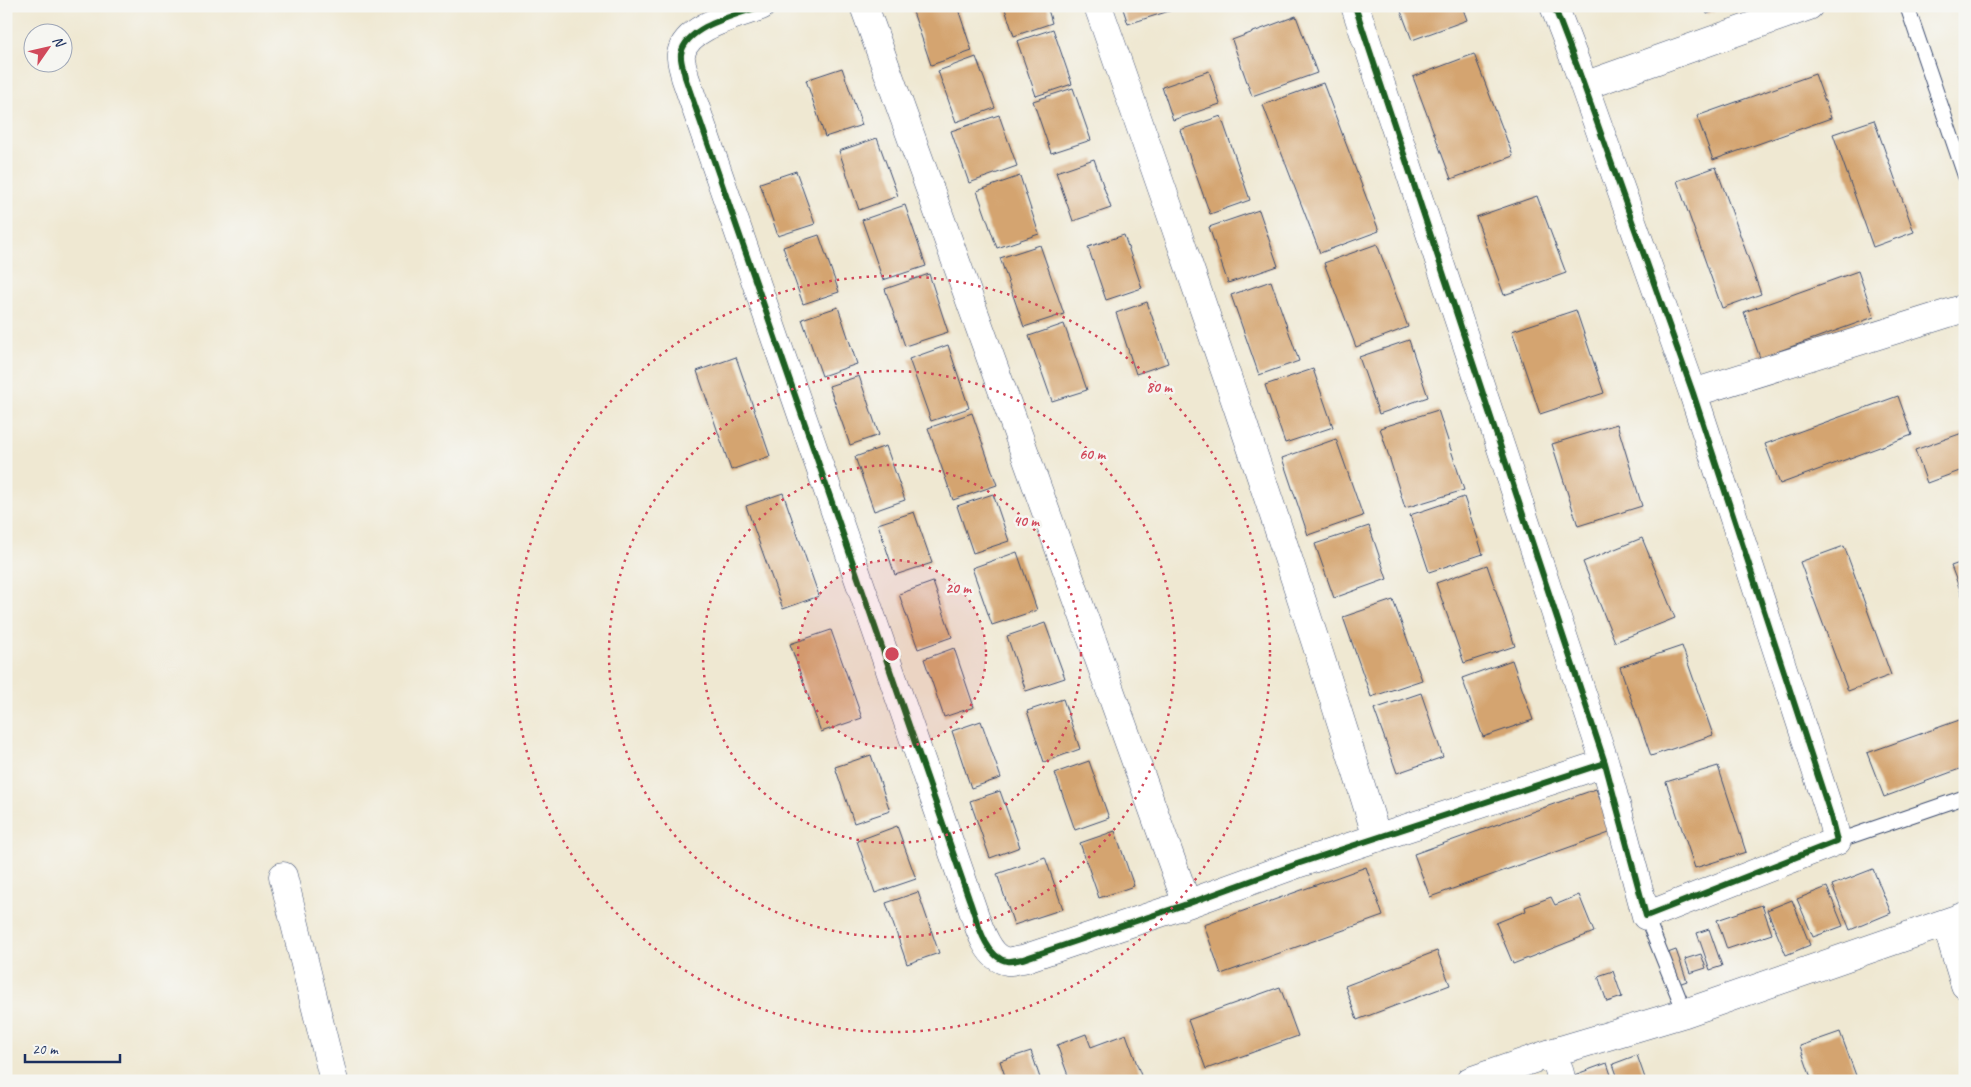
<svg xmlns="http://www.w3.org/2000/svg" width="1971" height="1087" font-family="Caveat,sans-serif">
<style>
.building{fill:#d4a46f}
.lines{fill:none;stroke-linecap:round;stroke-linejoin:round}
.lane-casing{stroke:#3b4b6f;stroke-width:16}
.street-casing{stroke:#3b4b6f;stroke-width:29}
.lane{stroke:#fff;stroke-width:14}
.street{stroke:#fff;stroke-width:28}
.cycleway-casing{stroke:#f6f6f2;stroke-width:9}
.cycleway{stroke:#1b5e20;stroke-width:6}
.ring{fill:none;stroke:#d1495b;stroke-width:2.5;stroke-dasharray:2.5 5}
.centre{fill:#d1495b;stroke:#f6f6f2;stroke-width:2.5}
.ring-label{font-size:15px;text-anchor:middle;font-weight:bold;fill:#d1495b;stroke:#f6f6f2;stroke-width:5;stroke-linejoin:round;paint-order:stroke}
</style>
<rect width="100%" height="100%" fill="#f6f6f2"/>
<filter id="ink" filterUnits="userSpaceOnUse"><feTurbulence type="fractalNoise" baseFrequency=".02" numOctaves="2"/><feDisplacementMap in="SourceGraphic" scale="10" xChannelSelector="R" yChannelSelector="G"/><feConvolveMatrix kernelMatrix="1 2 1 2 8 2 1 2 1" color-interpolation-filters="sRGB"/></filter>
<filter id="wash" filterUnits="userSpaceOnUse"><feTurbulence type="fractalNoise" baseFrequency=".0096" numOctaves="4" result="noise"/><feDisplacementMap in="SourceGraphic" scale="20" xChannelSelector="R" yChannelSelector="G"/><feGaussianBlur stdDeviation="1.12" result="paint"/><feColorMatrix in="noise" values="0 0 0 0 0 0 0 0 0 0 0 0 0 0 0 0 0 1.4 0 .05"/><feComposite in="paint" operator="in"/></filter>
<g filter="url(#wash)">
<rect width="100%" height="100%" fill="#efe8d2"/>
<g id="blocks">
<path class="building" d="M 911,6 L 957,6 L 972,51 L 931,65 Z
M 1004,6 L 1047,6 L 1052,23 L 1014,36 Z
M 1122,6 L 1182,6 L 1182,7 L 1128,24 Z
M 1399,6 L 1462,6 L 1467,20 L 1412,40 Z
M 1704,6 L 1726,6 L 1707,14 Z
M 1296,16 L 1317,73 L 1252,96 L 1232,40 Z
M 1053,29 L 1072,84 L 1036,96 L 1017,41 Z
M 1474,54 L 1513,156 L 1451,179 L 1413,77 Z
M 976,57 L 995,108 L 956,122 L 938,71 Z
M 842,68 L 862,125 L 825,137 L 806,80 Z
M 1209,71 L 1220,104 L 1173,120 L 1162,87 Z
M 1815,74 L 1831,118 L 1713,160 L 1697,116 Z
M 1323,83 L 1379,231 L 1320,253 L 1263,105 Z
M 1073,88 L 1091,140 L 1051,153 L 1033,101 Z
M 999,115 L 1017,166 L 969,183 L 951,131 Z
M 1221,116 L 1250,200 L 1210,214 L 1180,130 Z
M 1874,120 L 1914,232 L 1873,247 L 1833,134 Z
M 877,138 L 898,196 L 859,210 L 839,151 Z
M 1094,159 L 1111,208 L 1073,221 L 1056,172 Z
M 1716,167 L 1761,294 L 1722,308 L 1677,181 Z
M 796,171 L 815,224 L 778,236 L 760,183 Z
M 1020,176 L 1039,234 L 997,248 L 977,191 Z
M 1537,196 L 1566,273 L 1504,295 L 1476,217 Z
M 905,205 L 926,266 L 883,280 L 862,220 Z
M 1259,210 L 1278,266 L 1228,283 L 1209,227 Z
M 819,235 L 839,292 L 803,304 L 783,247 Z
M 1124,235 L 1142,288 L 1106,300 L 1088,247 Z
M 1377,244 L 1408,327 L 1356,347 L 1324,263 Z
M 1040,245 L 1064,314 L 1024,327 L 1000,258 Z
M 1858,271 L 1874,317 L 1760,358 L 1744,312 Z
M 929,274 L 948,332 L 905,346 L 885,289 Z
M 1271,281 L 1299,361 L 1259,375 L 1231,295 Z
M 1147,302 L 1168,363 L 1136,374 L 1116,313 Z
M 838,307 L 857,364 L 822,376 L 802,319 Z
M 1576,310 L 1604,393 L 1540,414 L 1512,331 Z
M 1064,324 L 1087,390 L 1052,401 L 1029,336 Z
M 1409,340 L 1428,397 L 1379,414 L 1359,357 Z
M 948,345 L 969,408 L 931,421 L 909,359 Z
M 736,357 L 770,456 L 731,470 L 697,371 Z
M 1313,369 L 1333,427 L 1285,443 L 1265,385 Z
M 859,376 L 879,435 L 850,445 L 829,386 Z
M 1898,396 L 1912,435 L 1780,484 L 1765,444 Z
M 1438,410 L 1464,490 L 1405,508 L 1380,428 Z
M 972,413 L 997,485 L 953,500 L 928,428 Z
M 1617,424 L 1642,506 L 1578,526 L 1552,444 Z
M 1965,432 L 1965,469 L 1927,483 L 1915,450 Z
M 1336,439 L 1363,516 L 1308,535 L 1282,458 Z
M 886,446 L 905,500 L 874,511 L 855,457 Z
M 783,493 L 819,596 L 783,609 L 746,506 Z
M 993,494 L 1009,541 L 973,553 L 957,506 Z
M 1464,497 L 1483,554 L 1429,572 L 1410,515 Z
M 914,512 L 932,563 L 895,575 L 878,524 Z
M 1369,526 L 1387,579 L 1334,598 L 1315,544 Z
M 1642,538 L 1675,618 L 1615,642 L 1583,562 Z
M 1844,546 L 1891,675 L 1848,691 L 1800,562 Z
M 1017,552 L 1037,610 L 992,625 L 972,568 Z
M 1965,561 L 1965,603 L 1951,566 Z
M 1487,565 L 1515,646 L 1464,663 L 1436,583 Z
M 933,582 L 952,637 L 918,649 L 899,594 Z
M 1393,600 L 1422,680 L 1371,697 L 1343,617 Z
M 1045,623 L 1065,678 L 1026,691 L 1007,636 Z
M 831,630 L 862,718 L 821,732 L 790,644 Z
M 1682,646 L 1713,735 L 1651,756 L 1620,667 Z
M 954,648 L 974,707 L 944,717 L 924,659 Z
M 1512,660 L 1533,720 L 1483,737 L 1462,678 Z
M 1421,693 L 1443,757 L 1397,773 L 1374,709 Z
M 1063,699 L 1080,749 L 1044,762 L 1027,711 Z
M 1965,718 L 1965,767 L 1884,797 L 1867,753 Z
M 981,721 L 1001,778 L 971,788 L 952,731 Z
M 871,755 L 890,811 L 854,823 L 835,767 Z
M 1089,761 L 1109,818 L 1075,830 L 1055,773 Z
M 1718,766 L 1746,852 L 1695,868 L 1666,782 Z
M 1596,789 L 1612,832 L 1430,897 L 1414,854 Z
M 1000,791 L 1020,847 L 990,858 L 970,801 Z
M 897,826 L 916,879 L 875,893 L 857,841 Z
M 1115,831 L 1134,886 L 1099,898 L 1080,843 Z
M 1045,857 L 1063,909 L 1014,925 L 997,874 Z
M 1366,867 L 1383,916 L 1221,974 L 1204,925 Z
M 1873,869 L 1891,913 L 1850,930 L 1832,885 Z
M 1827,887 L 1843,926 L 1813,937 L 1797,899 Z
M 918,892 L 939,953 L 907,964 L 886,903 Z
M 1579,895 L 1594,932 L 1513,964 L 1496,923 L 1526,911 L 1525,907 L 1551,897 L 1555,905 Z
M 1792,900 L 1810,945 L 1786,955 L 1767,910 Z
M 1762,905 L 1772,934 L 1727,949 L 1717,920 Z
M 1709,929 L 1722,966 L 1710,970 L 1697,933 Z
M 1676,950 L 1687,981 L 1676,985 L 1665,954 Z
M 1437,951 L 1450,985 L 1357,1020 L 1345,986 Z
M 1701,954 L 1706,968 L 1690,973 L 1685,959 Z
M 1613,971 L 1622,997 L 1607,1002 L 1598,976 Z
M 1280,987 L 1298,1036 L 1206,1069 L 1188,1020 Z
M 1840,1032 L 1858,1081 L 1812,1081 L 1800,1046 Z
M 1086,1034 L 1091,1047 L 1126,1034 L 1143,1081 L 1070,1081 L 1057,1045 Z
M 1031,1051 L 1041,1081 L 1003,1081 L 1006,1079 L 1000,1061 Z
M 1637,1055 L 1646,1081 L 1619,1081 L 1613,1064 Z
M 1607,1063 L 1613,1081 L 1567,1081 L 1566,1078 Z"/>
</g>
</g>
<g filter="url(#ink)">
<use href="#blocks" fill-opacity="0" stroke="#3b4b6f" stroke-width="1"/>
<g class="lines">
<defs>
<path id="lane" d="M 1907,6 L 1965,176
M 1837,841 L 1965,797
M 1646,916 L 1685,1013"/>
<path id="street" d="M 761,6 C 737,15 686,26 681,54 C 680,61 684,70 685,77 L 969,899 C 976,917 985,958 1007,961 C 1012,962 1019,959 1023,959 L 1187,904 L 1297,864 L 1605,763
M 864,6 L 1187,904
M 1098,6 C 1195,282 1292,558 1377,838
M 1355,6 L 1605,763 L 1646,916 L 1837,841 L 1830,813 L 1693,393 L 1577,66 L 1554,6
M 1584,86 L 1809,6
M 1693,393 L 1965,308
M 283,876 L 334,1081
M 1946,923 L 1965,985
M 1554,1052 L 1562,1081
M 1470,1081 L 1554,1052 L 1685,1013 L 1965,916"/>
</defs>
<use href="#lane" class="lane-casing"/>
<use href="#street" class="street-casing"/>
<use href="#lane" class="lane"/>
<use href="#street" class="street"/>
<defs>
<path id="cycleway" d="M 761,6 C 737,15 686,26 681,54 C 680,61 684,70 685,77 L 969,899 C 976,917 985,958 1007,961 C 1012,962 1019,959 1023,959 L 1187,904 L 1297,864 L 1605,763
M 1355,6 L 1605,763 L 1646,916 L 1837,841 L 1830,813 L 1693,393 L 1577,66 L 1554,6"/>
</defs>
<use href="#cycleway" class="cycleway-casing"/>
<use href="#cycleway" class="cycleway"/>
</g>
</g>
<circle cx="892" cy="654" r="94" fill="#d1495b" fill-opacity=".12"/>
<g class="ring">
<circle cx="892" cy="654" r="94"/>
<circle cx="892" cy="654" r="189"/>
<circle cx="892" cy="654" r="283"/>
<circle cx="892" cy="654" r="378"/>
</g>
<circle cx="892" cy="654" r="8" class="centre"/>
<g class="ring-label">
<text x="1159" y="392">80 m</text>
<text x="1092" y="459">60 m</text>
<text x="1026" y="526">40 m</text>
<text x="958" y="593">20 m</text>
</g>
<rect width="1971" height="1087" fill="none" stroke="#f6f6f2" stroke-width="25"/>
<g transform="translate(48 48) rotate(56)"><circle r="24" fill="#f6f6f2" stroke="#9ea6b7"/>
<path d="M0-4L9 19L0 12L-9 19Z" fill="#d1495b"/>
<text y="-8" font-size="14" font-weight="bold" text-anchor="middle" fill="#1b2f5e">N</text>
</g>
<path d="M25 1054v8h95v-8" fill="none" stroke="#1b2f5e" stroke-width="2.5"/>
<text x="32" y="1054" font-size="15" fill="#1b2f5e" stroke="#f6f6f2" stroke-width="4" paint-order="stroke">20 m</text>
</svg>
